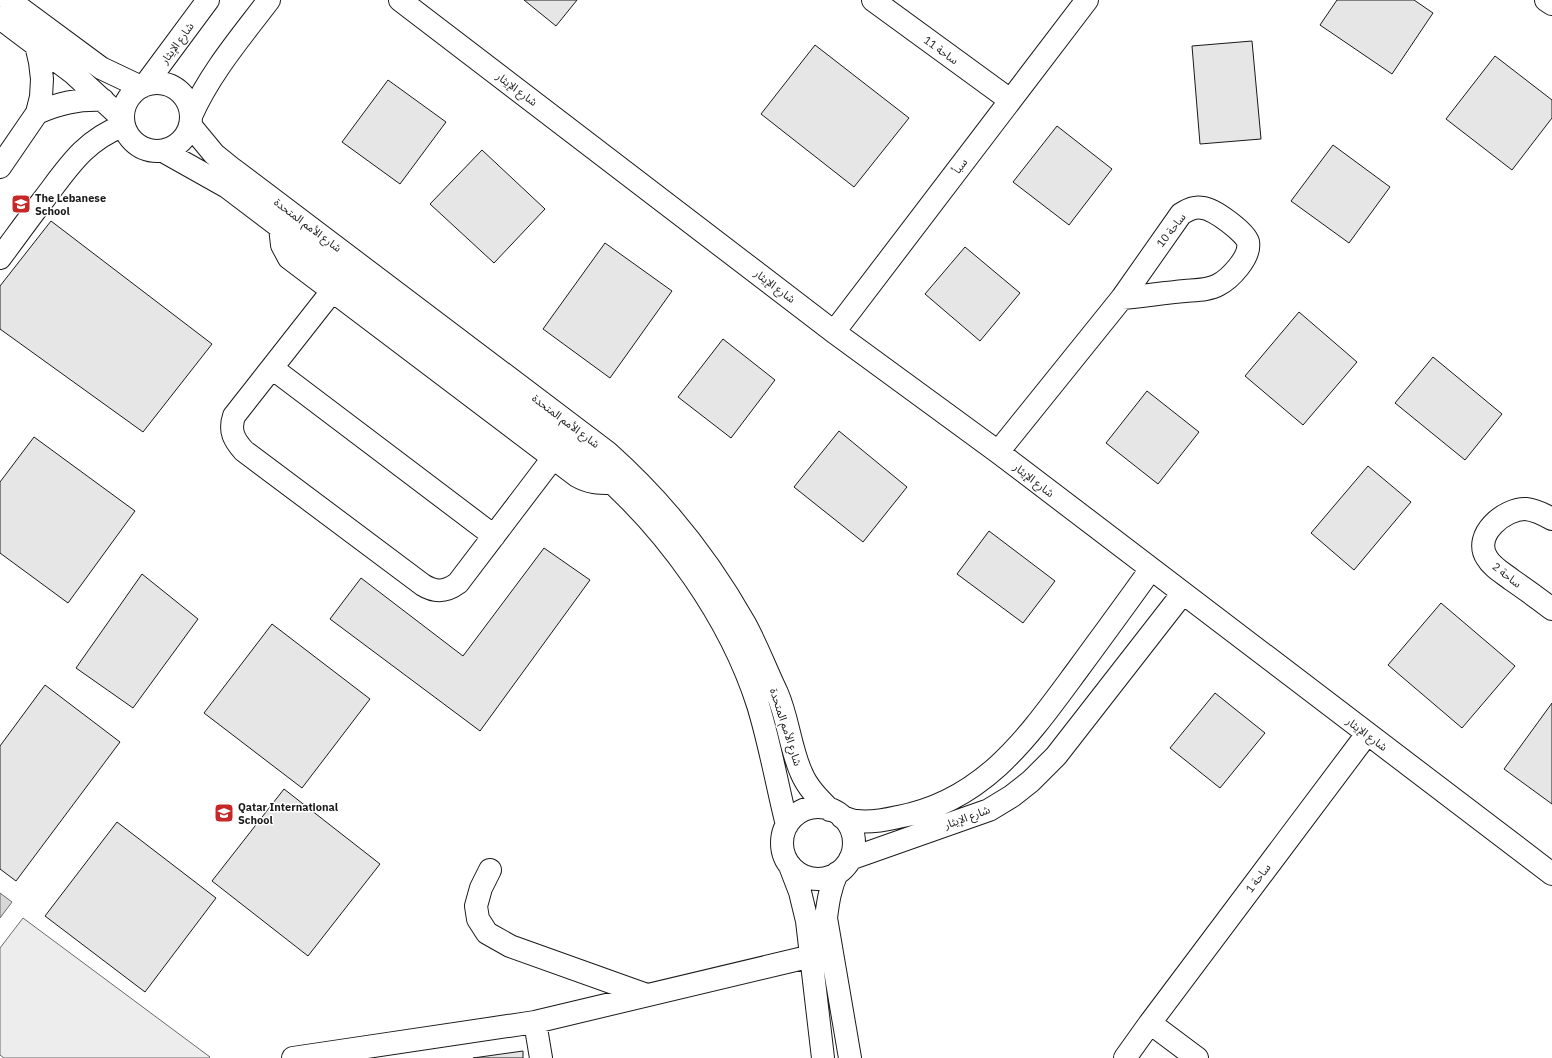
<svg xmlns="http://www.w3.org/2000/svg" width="1552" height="1058" font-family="'IBM Plex Sans','Noto Sans Arabic',sans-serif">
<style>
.built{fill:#ededed;stroke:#6a6a6a}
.water{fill:#d7d7d7;stroke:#6a6a6a}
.building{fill:#e6e6e6;stroke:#1a1a1a}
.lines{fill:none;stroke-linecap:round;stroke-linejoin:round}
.minor-casing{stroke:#1a1a1a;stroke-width:24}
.minor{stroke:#fff;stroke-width:22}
.labels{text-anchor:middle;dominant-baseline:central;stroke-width:3;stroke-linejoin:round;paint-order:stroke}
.street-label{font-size:11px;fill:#1a1a1a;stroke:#fff}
.poi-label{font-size:11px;font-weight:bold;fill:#1a1a1a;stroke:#fff;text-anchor:start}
</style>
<rect width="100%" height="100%" fill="#fff"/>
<path class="built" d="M 23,918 L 210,1057 L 209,1058 L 4,1058 L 0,1055 L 0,948 Z"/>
<path class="water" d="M 0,893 L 12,902 L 0,918 Z"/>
<path class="building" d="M 524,0 L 577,0 L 556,26 Z
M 1337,0 L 1414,0 L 1433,13 L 1392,74 L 1320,25 Z
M 1252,41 L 1261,139 L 1200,144 L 1192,46 Z
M 815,45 L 909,118 L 854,187 L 761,114 Z
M 1495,56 L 1552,100 L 1552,118 L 1512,170 L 1446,119 Z
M 388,80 L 446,122 L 400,184 L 342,142 Z
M 1057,126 L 1112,169 L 1069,225 L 1013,182 Z
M 1333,145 L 1390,187 L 1349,243 L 1291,201 Z
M 482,150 L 545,209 L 494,263 L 430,204 Z
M 51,221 L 212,344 L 143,432 L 0,329 L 0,286 Z
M 605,243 L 672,291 L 610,378 L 543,329 Z
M 965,247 L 1020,293 L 980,341 L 925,294 Z
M 1299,312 L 1357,362 L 1303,425 L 1245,376 Z
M 723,339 L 775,380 L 731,438 L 678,397 Z
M 1433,357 L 1502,414 L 1465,460 L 1395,403 Z
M 1147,391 L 1199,432 L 1158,484 L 1106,443 Z
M 839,431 L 907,487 L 863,542 L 794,487 Z
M 34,437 L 135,511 L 68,603 L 0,553 L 0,482 Z
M 1368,466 L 1411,502 L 1354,570 L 1311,533 Z
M 989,531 L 1055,581 L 1023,623 L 957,574 Z
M 544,548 L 590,580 L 480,731 L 330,619 L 361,578 L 463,656 Z
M 142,574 L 198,619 L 133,708 L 76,668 Z
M 1441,603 L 1515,666 L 1462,728 L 1388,665 Z
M 272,624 L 370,699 L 302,788 L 204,713 Z
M 45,685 L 120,742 L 16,881 L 0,869 L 0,746 Z
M 1215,693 L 1265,733 L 1220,788 L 1170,748 Z
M 1552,703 L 1552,804 L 1504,769 Z
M 284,789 L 380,864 L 308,956 L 212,881 Z
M 117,822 L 216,898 L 145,992 L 45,916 Z
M 523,1051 L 523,1058 L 473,1058 Z"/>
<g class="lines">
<defs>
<path id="minor" d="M 9,0 L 101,68 L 141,87
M 400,0 L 834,332 L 998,452 L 1552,874
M 873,0 L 1010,100
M 1546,0 L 1552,4
M 0,18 L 73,73 L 123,119
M123 117a34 34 0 1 1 68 0a34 34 0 1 1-68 0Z
M 145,85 L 208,0
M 37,113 C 59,103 78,99 103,100
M 191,116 C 210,73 241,37 269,0
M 190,125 L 214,154 L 230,167 L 607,452 C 662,501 709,560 745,624 C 757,646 766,670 777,693 C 788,718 790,747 801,772 C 807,787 818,798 830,810
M 163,151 L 227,187 L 562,441 C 574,451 586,460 598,470 C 667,530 730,617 758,705 C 770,744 777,785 787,825
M 0,167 L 37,113 L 41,97 L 42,79 L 40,62 L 36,45
M 280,227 L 282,245 L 289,258 L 577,476 C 589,483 599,483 612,483
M 0,258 C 15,238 29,218 44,199 C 69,166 84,141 124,125
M 333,290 L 234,416 C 229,431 234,440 244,451 L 423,585 C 436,593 446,592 458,583 L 553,458
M 834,332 L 1087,0
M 272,368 L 494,536
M 998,452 L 1122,298 L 1181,214 C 1188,210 1194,206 1203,208 C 1214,209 1245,232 1248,242 C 1251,257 1230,279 1218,285 C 1209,290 1196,290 1185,291 C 1164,293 1143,296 1122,298
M 1552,519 C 1545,515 1535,510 1526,509 C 1505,508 1472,535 1487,558 C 1492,567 1503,573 1512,580 C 1525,589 1539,599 1552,609
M782 843a36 36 0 1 1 72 0a36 36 0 1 1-72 0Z
M 842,817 C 846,818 852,821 856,821 C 870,823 885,820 898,817 C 984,801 1028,737 1076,672 C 1101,638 1126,604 1151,569
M 850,859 L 989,810 L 1012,796 L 1031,781 L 1056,756 L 1183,593
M 790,866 L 800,892 L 807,921 L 823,1058
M 490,870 L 481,888 L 476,906 L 478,919 L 487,933 L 510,946 L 647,995
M 837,873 C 830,888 828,902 826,918 L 850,1058
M 535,1022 L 541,1058
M 1150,1023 L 1197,1058
M 293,1058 L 535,1022 L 812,956
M 1125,1058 L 1150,1023 L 1367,734"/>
</defs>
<use href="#minor" class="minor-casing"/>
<use href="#minor" class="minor"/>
</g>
<defs>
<symbol id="school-square" viewBox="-11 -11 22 22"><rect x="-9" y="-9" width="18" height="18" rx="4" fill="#c62828" stroke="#fff"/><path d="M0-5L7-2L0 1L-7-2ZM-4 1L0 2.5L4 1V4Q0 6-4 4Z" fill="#fff"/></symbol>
</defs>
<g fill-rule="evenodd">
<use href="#school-square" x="10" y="193" width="22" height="22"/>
<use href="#school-square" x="213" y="802" width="22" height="22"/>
</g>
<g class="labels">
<g class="street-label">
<text transform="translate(177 43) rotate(-54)">شارع الإيثار</text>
<text transform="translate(941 50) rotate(36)">ساحة 11</text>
<text transform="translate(517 89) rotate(37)">شارع الإيثار</text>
<text transform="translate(960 166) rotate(-53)">سبأ</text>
<text transform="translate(308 225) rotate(37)">شارع الأمم المتحدة</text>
<text transform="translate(1171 230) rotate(-52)">ساحة 10</text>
<text transform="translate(775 286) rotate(37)">شارع الإيثار</text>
<text transform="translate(566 421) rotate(37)">شارع الأمم المتحدة</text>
<text transform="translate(1034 480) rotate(38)">شارع الإيثار</text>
<text transform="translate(1507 575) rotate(38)">ساحة 2</text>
<text transform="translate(786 727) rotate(72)">شارع الأمم المتحدة</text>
<text transform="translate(1367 734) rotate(37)">شارع الإيثار</text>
<text transform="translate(967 817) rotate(-20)">شارع الإيثار</text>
<text transform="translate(1258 878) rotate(-53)">ساحة 1</text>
</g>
<g class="poi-label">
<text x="35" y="198">The Lebanese<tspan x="35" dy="13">School</tspan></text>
<text x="238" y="807">Qatar International<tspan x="238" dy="13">School</tspan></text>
</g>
</g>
</svg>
